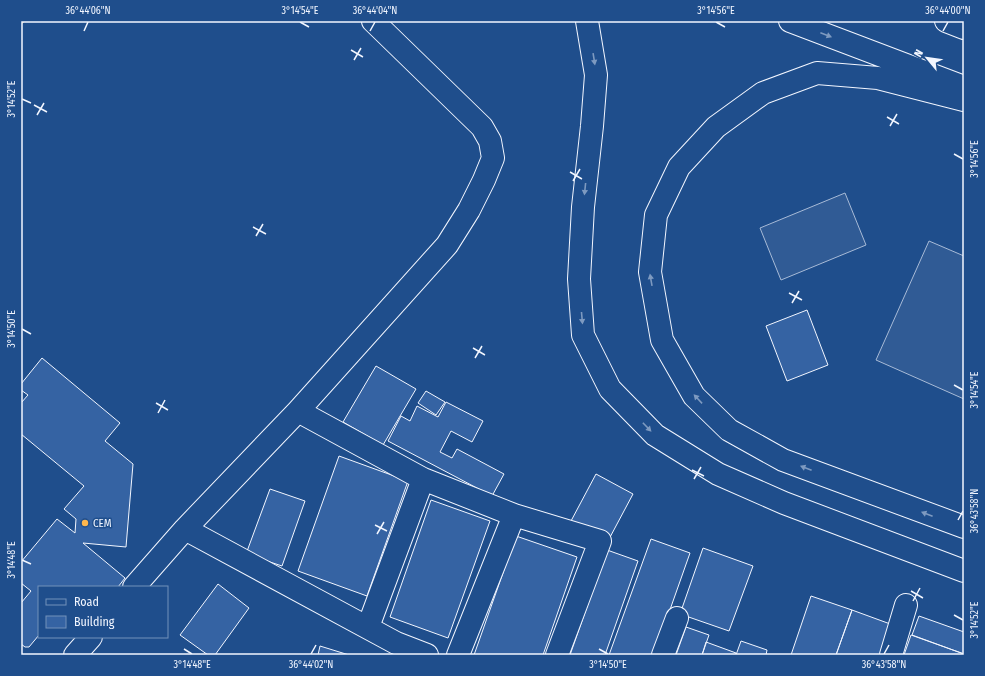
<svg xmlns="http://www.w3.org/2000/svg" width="985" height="676" font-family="'Fira Sans Condensed',sans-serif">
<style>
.built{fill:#305b95;stroke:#a8bbd7}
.building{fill:#3563a3;stroke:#f2f6ff}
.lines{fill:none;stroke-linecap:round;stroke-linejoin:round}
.minor-casing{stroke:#f2f6ff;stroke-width:24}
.highway-casing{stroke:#f2f6ff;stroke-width:24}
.minor{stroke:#1f4e8c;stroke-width:22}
.highway{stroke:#1f4e8c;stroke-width:22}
.power{stroke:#ffb74d;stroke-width:1;stroke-dasharray:14 3 2 3;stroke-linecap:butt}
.oneway{fill:#7e9ac0}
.ticks{fill:none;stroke:#f2f6ff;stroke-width:1.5}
.poi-dot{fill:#ffb74d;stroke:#1f4e8c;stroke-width:1.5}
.labels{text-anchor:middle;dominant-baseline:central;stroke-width:3;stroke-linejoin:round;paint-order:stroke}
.poi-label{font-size:11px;fill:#f2f6ff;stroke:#1f4e8c;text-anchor:start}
.neatline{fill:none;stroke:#f2f6ff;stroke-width:1.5}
.ticks-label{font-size:10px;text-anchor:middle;fill:#f2f6ff}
</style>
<rect width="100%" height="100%" fill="#1f4e8c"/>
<path class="built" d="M 845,193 L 866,245 L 781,280 L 760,228 Z
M 929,241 L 964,256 L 964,399 L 876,360 Z"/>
<path class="building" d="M 807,310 L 828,365 L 787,381 L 766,326 Z
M 42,358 L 120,423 L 105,441 L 133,464 L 126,547 L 83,543 L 125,578 L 118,587 L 39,587 L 39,635 L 29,647 L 25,647 L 21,644 L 21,603 L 31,591 L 21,583 L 21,562 L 57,519 L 75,533 L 76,519 L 64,509 L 84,486 L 21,434 L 21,403 L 28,395 L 21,390 L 21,384 Z
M 376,366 L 416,389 L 383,445 L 343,422 Z
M 426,391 L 445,402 L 436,415 L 418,403 Z
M 446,402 L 483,421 L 472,442 L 451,431 L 440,452 L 452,458 L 457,449 L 504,474 L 492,496 L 388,441 L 401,416 L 410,421 L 417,406 L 438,417 Z
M 339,456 L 408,481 L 367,596 L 298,571 Z
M 596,474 L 633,494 L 608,541 L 571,521 Z
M 270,489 L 305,501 L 282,566 L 246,554 Z
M 431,500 L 490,521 L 448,638 L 390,617 Z
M 516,536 L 577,557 L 543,655 L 474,655 Z
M 651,539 L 690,553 L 654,655 L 609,655 Z
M 703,548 L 753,566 L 729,631 L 680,614 Z
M 607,550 L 638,561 L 605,655 L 570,655 Z
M 218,584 L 249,608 L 215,655 L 208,655 L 180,635 Z
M 811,596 L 852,610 L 836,655 L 791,655 Z
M 852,610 L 893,625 L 882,655 L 836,655 Z
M 919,616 L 964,632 L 964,654 L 912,635 Z
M 686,627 L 709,635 L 702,655 L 676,655 Z
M 911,635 L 964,654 L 964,655 L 904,655 Z
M 741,641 L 767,650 L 766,655 L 736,655 Z
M 706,642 L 736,653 L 735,655 L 702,655 Z
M 320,646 L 349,655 L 318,655 Z"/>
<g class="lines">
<defs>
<path id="minor" d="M 298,411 L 423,479 L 514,515 L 600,541 L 557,655
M 185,529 L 396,643 L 427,655
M 134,587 L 185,529 L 298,411 L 447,245 L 469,210 L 484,180 L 493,158 L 490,141 L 482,127 L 373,21
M 368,627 L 423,479
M 75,655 L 91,637
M 458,655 L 514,515
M 663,655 L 677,618
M 891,655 L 906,605"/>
<path id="highway" d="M 587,21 L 596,75 L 592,126 L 583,207 L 579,279 L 583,335 L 610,389 L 655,435 L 718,474 L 784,503 L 964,571
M 790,21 L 964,87
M 946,21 L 964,28
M 964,100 L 878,78 L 817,73 L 763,93 L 716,127 L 679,167 L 656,215 L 650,272 L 662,340 L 694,396 L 729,430 L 783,460 L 964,527"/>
</defs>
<use href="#minor" class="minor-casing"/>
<use href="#highway" class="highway-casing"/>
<use href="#minor" class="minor"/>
<use href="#highway" class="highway"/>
<path class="power" d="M 21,24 L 25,21"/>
</g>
<defs><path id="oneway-solid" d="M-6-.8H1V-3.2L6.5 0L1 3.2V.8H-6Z"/></defs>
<g class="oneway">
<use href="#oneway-solid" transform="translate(826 35) rotate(21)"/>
<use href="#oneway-solid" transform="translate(594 59) rotate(81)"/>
<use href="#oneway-solid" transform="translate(585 189) rotate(96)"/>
<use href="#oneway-solid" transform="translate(651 280) rotate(-100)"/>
<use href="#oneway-solid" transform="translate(582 318) rotate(85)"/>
<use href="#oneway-solid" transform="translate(698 399) rotate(-133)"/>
<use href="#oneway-solid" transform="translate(647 427) rotate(46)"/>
<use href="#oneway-solid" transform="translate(806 468) rotate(-159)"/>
<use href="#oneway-solid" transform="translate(927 514) rotate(-159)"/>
</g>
<path class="ticks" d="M 300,22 L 309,27M 716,22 L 725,27M 84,31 L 88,22M 370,31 L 375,22M 943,31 L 948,22M 351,50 L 363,57M 354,60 L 361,48M 22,99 L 31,103M 34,105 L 47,112M 37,115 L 44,103M 887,117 L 899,124M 890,126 L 897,114M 954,154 L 963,159M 570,172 L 582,179M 573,181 L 580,169M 253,227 L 266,234M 256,236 L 263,224M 789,293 L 802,300M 792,303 L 799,291M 22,329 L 31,334M 473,348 L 485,355M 475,358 L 482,346M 954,385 L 963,390M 156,403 L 168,410M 158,413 L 165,400M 692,470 L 704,476M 694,479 L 701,467M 958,520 L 963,511M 375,525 L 387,531M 377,534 L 384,522M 22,560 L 31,564M 911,591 L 923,598M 913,601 L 920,588M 954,615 L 963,620M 184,649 L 192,654M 599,649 L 608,654M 311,654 L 316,645M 884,654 L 889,645"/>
<circle class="poi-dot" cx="85" cy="523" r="4"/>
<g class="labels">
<g class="poi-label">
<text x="93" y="523">CEM</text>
</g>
</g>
<rect width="985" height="676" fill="none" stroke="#1f4e8c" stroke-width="44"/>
<rect x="38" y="586" width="130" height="52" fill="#1f4e8c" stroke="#7391ba"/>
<rect x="46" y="599" width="20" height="6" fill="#1f4e8c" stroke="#7391ba"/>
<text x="74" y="606" font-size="12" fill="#f2f6ff">Road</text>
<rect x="46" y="616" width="20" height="12" fill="#3563a3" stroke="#7391ba"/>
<text x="74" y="626" font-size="12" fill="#f2f6ff">Building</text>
<g transform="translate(927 58) rotate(299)" stroke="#1f4e8c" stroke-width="3" paint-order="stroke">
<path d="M0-3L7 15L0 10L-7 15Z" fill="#f2f6ff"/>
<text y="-6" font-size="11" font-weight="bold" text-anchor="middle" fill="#f2f6ff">N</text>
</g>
<rect x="22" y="22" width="941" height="632" class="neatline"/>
<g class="ticks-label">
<text x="88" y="14">36°44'06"N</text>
<text x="300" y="14">3°14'54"E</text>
<text x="375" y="14">36°44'04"N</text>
<text x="716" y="14">3°14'56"E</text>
<text x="948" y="14">36°44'00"N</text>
<text transform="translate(11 99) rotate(-90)" y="4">3°14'52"E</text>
<text transform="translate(974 159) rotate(-90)" y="4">3°14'56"E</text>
<text transform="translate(11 329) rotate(-90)" y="4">3°14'50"E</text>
<text transform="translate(974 390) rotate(-90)" y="4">3°14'54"E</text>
<text transform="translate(974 511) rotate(-90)" y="4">36°43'58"N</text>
<text transform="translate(11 560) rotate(-90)" y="4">3°14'48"E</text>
<text transform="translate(974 620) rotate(-90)" y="4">3°14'52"E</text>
<text x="192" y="668">3°14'48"E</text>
<text x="311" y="668">36°44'02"N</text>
<text x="608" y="668">3°14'50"E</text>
<text x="884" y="668">36°43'58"N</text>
</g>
</svg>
